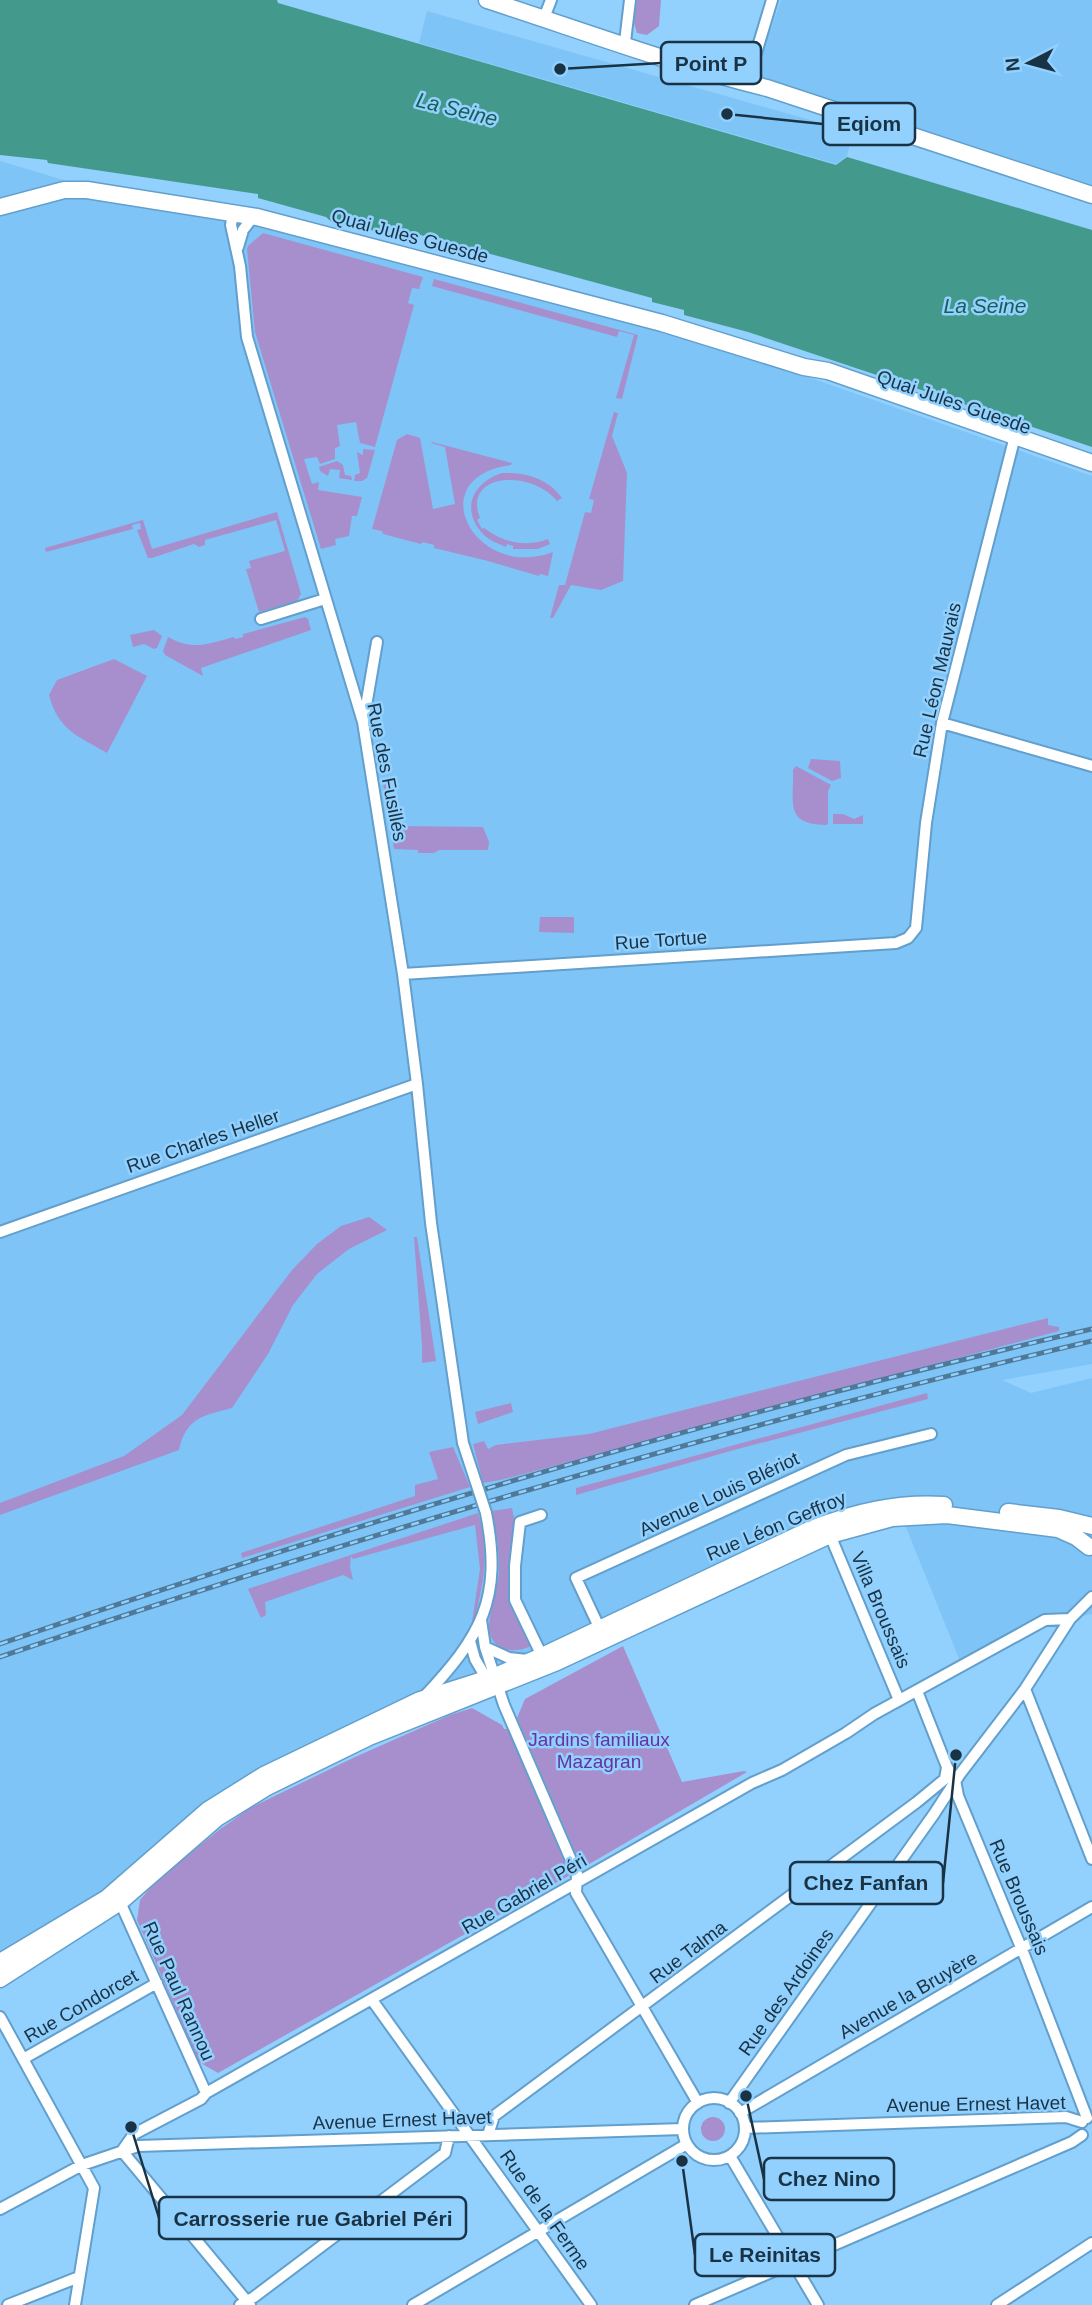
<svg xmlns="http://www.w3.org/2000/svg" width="1092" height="2305" font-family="Helvetica,sans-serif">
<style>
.built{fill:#7ec4f7}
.green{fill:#a78fcd}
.water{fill:#43998b}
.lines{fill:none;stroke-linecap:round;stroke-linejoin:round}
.street-casing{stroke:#629fcc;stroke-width:14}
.secondary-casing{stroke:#629fcc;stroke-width:19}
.street{stroke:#fff;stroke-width:10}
.secondary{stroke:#fff;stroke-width:16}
.rail-casing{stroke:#4f7997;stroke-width:5}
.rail{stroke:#92d0fe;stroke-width:2.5;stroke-dasharray:8;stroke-linecap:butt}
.street-bridge-casing{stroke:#629fcc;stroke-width:14;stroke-linecap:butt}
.street-bridge{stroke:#fff;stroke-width:10}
.labels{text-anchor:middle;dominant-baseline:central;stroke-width:5;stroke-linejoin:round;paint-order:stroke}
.street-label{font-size:19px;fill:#193345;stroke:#92d0fe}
.park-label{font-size:19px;fill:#6732a3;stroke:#92d0fe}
.water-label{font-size:21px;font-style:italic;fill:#195e55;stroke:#92d0fe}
.leader{fill:none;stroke:#193345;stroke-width:2.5}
.callout-dot{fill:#193345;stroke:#92d0fe;stroke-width:2.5}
.callout{fill:#92d0fe;stroke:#193345;stroke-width:2.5}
.callout-label{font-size:21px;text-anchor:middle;font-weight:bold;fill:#193345}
</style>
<rect width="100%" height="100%" fill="#92d0fe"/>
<path class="built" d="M 781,0 L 1092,0 L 1092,185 L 761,77 L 757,69 Z
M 427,11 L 838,128 L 843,125 L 852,134 L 847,156 L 836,164 L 419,43 Z
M 0,161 L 77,184 L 234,211 L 662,326 L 1092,476 L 1092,1364 L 1002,1380 L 1031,1393 L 1092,1378 L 1092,1615 L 1091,1614 L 1070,1619 L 1045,1620 L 962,1666 L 897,1505 L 261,1784 L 0,1980 Z"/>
<path class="green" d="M 635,0 L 661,0 L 659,26 L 647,35 L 637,33 L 633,20 Z
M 263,233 L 423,277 L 419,289 L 412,288 L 408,303 L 414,305 L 375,447 L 360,443 L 356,422 L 337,425 L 340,446 L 335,448 L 335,459 L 320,464 L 317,457 L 304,459 L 312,484 L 319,482 L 318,490 L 362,497 L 357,516 L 352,516 L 349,536 L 335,539 L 336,545 L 321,549 L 255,332 L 247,249 L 248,246 Z
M 434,279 L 638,335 L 622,399 L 616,398 L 634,335 L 619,331 L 617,337 L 432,286 Z
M 614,412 L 618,413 L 612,436 L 627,473 L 623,581 L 601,590 L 571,585 L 553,618 L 550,618 L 559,585 L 565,585 L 585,512 L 591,513 L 594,500 L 589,499 Z
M 407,434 L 420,438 L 433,509 L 455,504 L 445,447 L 431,443 L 432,442 L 512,463 L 511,465 C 419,477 475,582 553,552 L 548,576 L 540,574 L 539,576 L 488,561 L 434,548 L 434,545 L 423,542 L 421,544 L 383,534 L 382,531 L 372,529 L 397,440 Z
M 363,449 L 375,450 L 367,478 L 362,481 L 354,481 L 355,475 L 360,473 L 357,452 L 363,455 Z
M 337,461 L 343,465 L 345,475 L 351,476 L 352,480 L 339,478 L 340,470 L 330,469 L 328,476 L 320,471 L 319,467 Z
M 502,473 C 525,472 548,478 562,498 L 557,501 C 531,469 462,473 480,518 L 477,520 L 482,529 L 484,528 C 503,542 524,548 548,539 L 550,544 L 538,549 L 513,549 L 513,546 L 507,544 L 506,547 C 497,543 488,540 482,533 C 460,508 474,482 502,473 Z
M 277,512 L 301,594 L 297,601 L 259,612 L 246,569 L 251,568 L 249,561 L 285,551 L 276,520 L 205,540 L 205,545 L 199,547 L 194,544 L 152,558 L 148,558 L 137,530 L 141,529 L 140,523 L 132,525 L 133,529 L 46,552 L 45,548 L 143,520 L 152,549 Z
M 305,617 L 308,619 L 311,630 L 201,668 L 203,676 L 165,655 L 163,651 L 168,637 C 194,651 207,644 234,637 L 235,639 L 243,637 L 243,634 Z
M 154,630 L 162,636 L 157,648 L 154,649 L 144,644 L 133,647 L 130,635 Z
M 114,659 L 147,676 L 107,753 C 78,736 58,730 49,695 L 57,680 Z
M 811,759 L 840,761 L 841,778 L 832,781 L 808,768 Z
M 796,766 L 831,785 L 828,791 L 828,824 L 826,825 C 784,824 794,803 793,770 Z
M 390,781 L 394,826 L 483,827 L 489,842 L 488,850 L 439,850 L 434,853 L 418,853 L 418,850 L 394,849 L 383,783 Z
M 843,814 L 854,819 L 863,815 L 863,824 L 833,824 L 833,814 Z
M 540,917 L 574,917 L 574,933 L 539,932 Z
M 369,1217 L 387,1230 L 349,1249 L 317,1274 L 293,1305 L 268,1354 L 232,1408 C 205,1415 186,1417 179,1450 L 0,1515 L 0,1503 L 124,1456 L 182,1415 L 292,1270 L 317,1244 L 341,1226 Z
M 414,1237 L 417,1237 L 436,1361 L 422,1363 L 422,1345 Z
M 1048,1318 L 1048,1325 L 1059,1327 L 1059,1331 L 505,1479 L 483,1483 L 473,1444 L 484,1441 L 488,1449 L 496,1445 L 589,1434 Z
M 927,1393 L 928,1399 L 734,1450 L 576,1495 L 576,1488 Z
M 511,1403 L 513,1412 L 478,1424 L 475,1412 Z
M 453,1447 L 470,1487 L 242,1558 L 241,1553 L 415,1496 L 415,1485 L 438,1479 L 429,1452 Z
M 512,1508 L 515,1523 L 510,1594 L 511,1605 L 531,1646 C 514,1654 492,1652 489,1629 C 488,1618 498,1587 499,1571 C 499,1550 497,1532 491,1511 Z
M 478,1513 C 491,1550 483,1585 474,1622 L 472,1622 L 480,1569 L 475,1525 L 353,1559 L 351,1556 L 350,1567 L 353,1580 L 343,1575 L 265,1602 L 266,1615 L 261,1618 L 248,1589 Z
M 623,1646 L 682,1782 L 744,1771 L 747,1772 L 586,1866 L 580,1864 L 517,1718 L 525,1699 Z
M 472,1708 L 502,1725 L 504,1729 L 509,1729 L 570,1875 L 218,2073 L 199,2062 L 137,1920 L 140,1900 L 157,1880 L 219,1830 L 250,1808 L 355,1757 L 450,1715 Z
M701 2129a12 12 0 1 1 24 0a12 12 0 1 1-24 0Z"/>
<path class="water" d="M 0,0 L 277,0 L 278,3 L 836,165 L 847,157 L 1092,230 L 1092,447 L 748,332 L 684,315 L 684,310 L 652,302 L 652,298 L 406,231 L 403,238 L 367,229 L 361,225 L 335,225 L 326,217 L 258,198 L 258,194 L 48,163 L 47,160 L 0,155 Z"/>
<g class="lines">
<defs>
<path id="street" d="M 544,18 L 551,0
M 625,42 L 630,0
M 747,83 L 772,0
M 233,213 L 231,225 L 240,266 L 247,337 L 363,722 L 403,974 L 417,1084 L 431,1223 L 463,1443
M 238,247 L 243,230 L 253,217
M 261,619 L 325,599
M 364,718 L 377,642
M 942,723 L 1092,766
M 403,974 L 896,943 L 908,938 L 916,928 L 926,823 L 942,723 L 1015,436
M 0,1232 L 417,1084
M 541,1515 L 520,1522 L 515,1566 L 515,1600 L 542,1656
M 830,1535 L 899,1700
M 481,1620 L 485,1647 L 504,1705 L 577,1874 L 576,1893 L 698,2103
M 599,1627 L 576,1578 L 846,1455 L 931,1434
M 470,1641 L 475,1659 L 489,1683
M 485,1647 L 509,1658 L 527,1660
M 1025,1689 L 1092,1859
M 917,1691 L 947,1767 L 955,1780 L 958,1796 L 1025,1957 L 1087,2118
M 423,1698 C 481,1636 503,1600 486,1513
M 120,1902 L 206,2093
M 372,2000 L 591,2305
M 0,2017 L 94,2188 L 75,2305
M 23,2059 L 157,1983
M683 2129a31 31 0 1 1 62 0a31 31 0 1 1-62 0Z
M 729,2103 L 934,1814 L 960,1774 L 1025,1689 L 1070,1619 L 1092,1597
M 740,2113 L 1092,1907
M 745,2128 L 1066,2117 L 1082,2122
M 488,2135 L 494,2116 L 917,1802 L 945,1779 L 947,1767
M 122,2151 L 134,2134 L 201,2099 L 206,2093 L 752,1783 L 782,1770 L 846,1733 L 874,1714 L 1045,1620 L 1070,1619
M 122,2151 L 250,2305
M 730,2156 L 818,2305
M 0,2209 L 82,2165 L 138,2146 L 683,2129
M 8,2305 L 79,2277
M 240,2305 L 254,2297 L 445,2153 L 449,2136
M 413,2305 L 687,2144
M 695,2305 L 1072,2142 L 1082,2135
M 997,2305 L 1092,2243"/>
<path id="secondary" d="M 487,0 C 580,30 671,64 767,88 L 1092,195
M 0,207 L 64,190 L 87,190 L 257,217 L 662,323 L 804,367 L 828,371 L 1092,463
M 1008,1512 L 1059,1518 L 1092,1526
M 0,1962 L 107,1898 L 208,1810 L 264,1775 L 420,1700 L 495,1676 L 542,1656 L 811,1529 C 855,1512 897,1502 944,1505
M 0,1979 L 120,1902 L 217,1818 L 267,1787 L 369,1737 L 557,1662 L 830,1535 L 892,1518 L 947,1515 L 1058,1529 L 1076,1537 L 1089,1547"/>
</defs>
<use href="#street" class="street-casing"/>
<use href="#secondary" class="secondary-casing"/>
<use href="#street" class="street"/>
<use href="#secondary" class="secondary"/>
<defs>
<path id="rail" d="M 0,1644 C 359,1521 722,1414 1092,1329
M 0,1657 C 359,1535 723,1428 1092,1341"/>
</defs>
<use href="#rail" class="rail-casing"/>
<use href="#rail" class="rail"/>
<defs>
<path id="street-bridge" d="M 463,1443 L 486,1513"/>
</defs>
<use href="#street-bridge" class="street-bridge-casing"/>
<use href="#street-bridge" class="street-bridge"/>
</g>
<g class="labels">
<g class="street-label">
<text transform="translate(410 236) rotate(15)">Quai Jules Guesde</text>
<text transform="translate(954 402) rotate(19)">Quai Jules Guesde</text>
<text transform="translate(937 680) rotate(-77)">Rue Léon Mauvais</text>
<text transform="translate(387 772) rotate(79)">Rue des Fusillés</text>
<text transform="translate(661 940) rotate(-4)">Rue Tortue</text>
<text transform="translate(203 1141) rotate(-19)">Rue Charles Heller</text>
<text transform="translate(719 1494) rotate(-25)">Avenue Louis Blériot</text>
<text transform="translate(776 1526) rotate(-23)">Rue Léon Geffroy</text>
<text transform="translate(881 1610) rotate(67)">Villa Broussais</text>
<text transform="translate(524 1894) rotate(-30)">Rue Gabriel Péri</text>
<text transform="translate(1019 1897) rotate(67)">Rue Broussais</text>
<text transform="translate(688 1952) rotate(-37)">Rue Talma</text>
<text transform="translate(179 1991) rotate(66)">Rue Paul Rannou</text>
<text transform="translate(786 1992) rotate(-55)">Rue des Ardoines</text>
<text transform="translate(908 1995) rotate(-30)">Avenue la Bruyère</text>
<text transform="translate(81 2006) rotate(-30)">Rue Condorcet</text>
<text transform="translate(976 2104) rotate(-1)">Avenue Ernest Havet</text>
<text transform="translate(402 2120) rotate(-2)">Avenue Ernest Havet</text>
<text transform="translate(545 2210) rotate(55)">Rue de la Ferme</text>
</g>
<g class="park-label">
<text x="599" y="1739">Jardins familiaux<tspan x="599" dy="22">Mazagran</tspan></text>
</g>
<g class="water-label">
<text transform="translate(457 109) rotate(14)">La Seine</text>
<text x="985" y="305">La Seine</text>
</g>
</g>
<path class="leader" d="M560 69L661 63M727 114L823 124M956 1755L943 1883M746 2096L764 2179M131 2127L159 2218M682 2161L695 2255"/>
<g class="callout-dot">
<circle cx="560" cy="69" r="7"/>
<circle cx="727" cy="114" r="7"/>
<circle cx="956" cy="1755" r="7"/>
<circle cx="746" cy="2096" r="7"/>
<circle cx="131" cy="2127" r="7"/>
<circle cx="682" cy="2161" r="7"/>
</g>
<g class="callout">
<rect x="661" y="42" width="100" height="42" rx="7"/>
<rect x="823" y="103" width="92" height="42" rx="7"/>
<rect x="790" y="1862" width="153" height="42" rx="7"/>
<rect x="764" y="2158" width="130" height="42" rx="7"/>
<rect x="159" y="2197" width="307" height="42" rx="7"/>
<rect x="695" y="2234" width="140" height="42" rx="7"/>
</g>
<g class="callout-label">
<text x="711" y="71">Point P</text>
<text x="869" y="131">Eqiom</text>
<text x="866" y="1890">Chez Fanfan</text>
<text x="829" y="2186">Chez Nino</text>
<text x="313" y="2226">Carrosserie rue Gabriel Péri</text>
<text x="765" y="2262">Le Reinitas</text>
</g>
<g transform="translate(1029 63) rotate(264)" stroke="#92d0fe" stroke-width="5" paint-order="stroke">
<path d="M0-5L12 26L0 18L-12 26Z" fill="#193345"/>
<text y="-10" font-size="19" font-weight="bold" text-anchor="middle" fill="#193345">N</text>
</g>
</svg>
